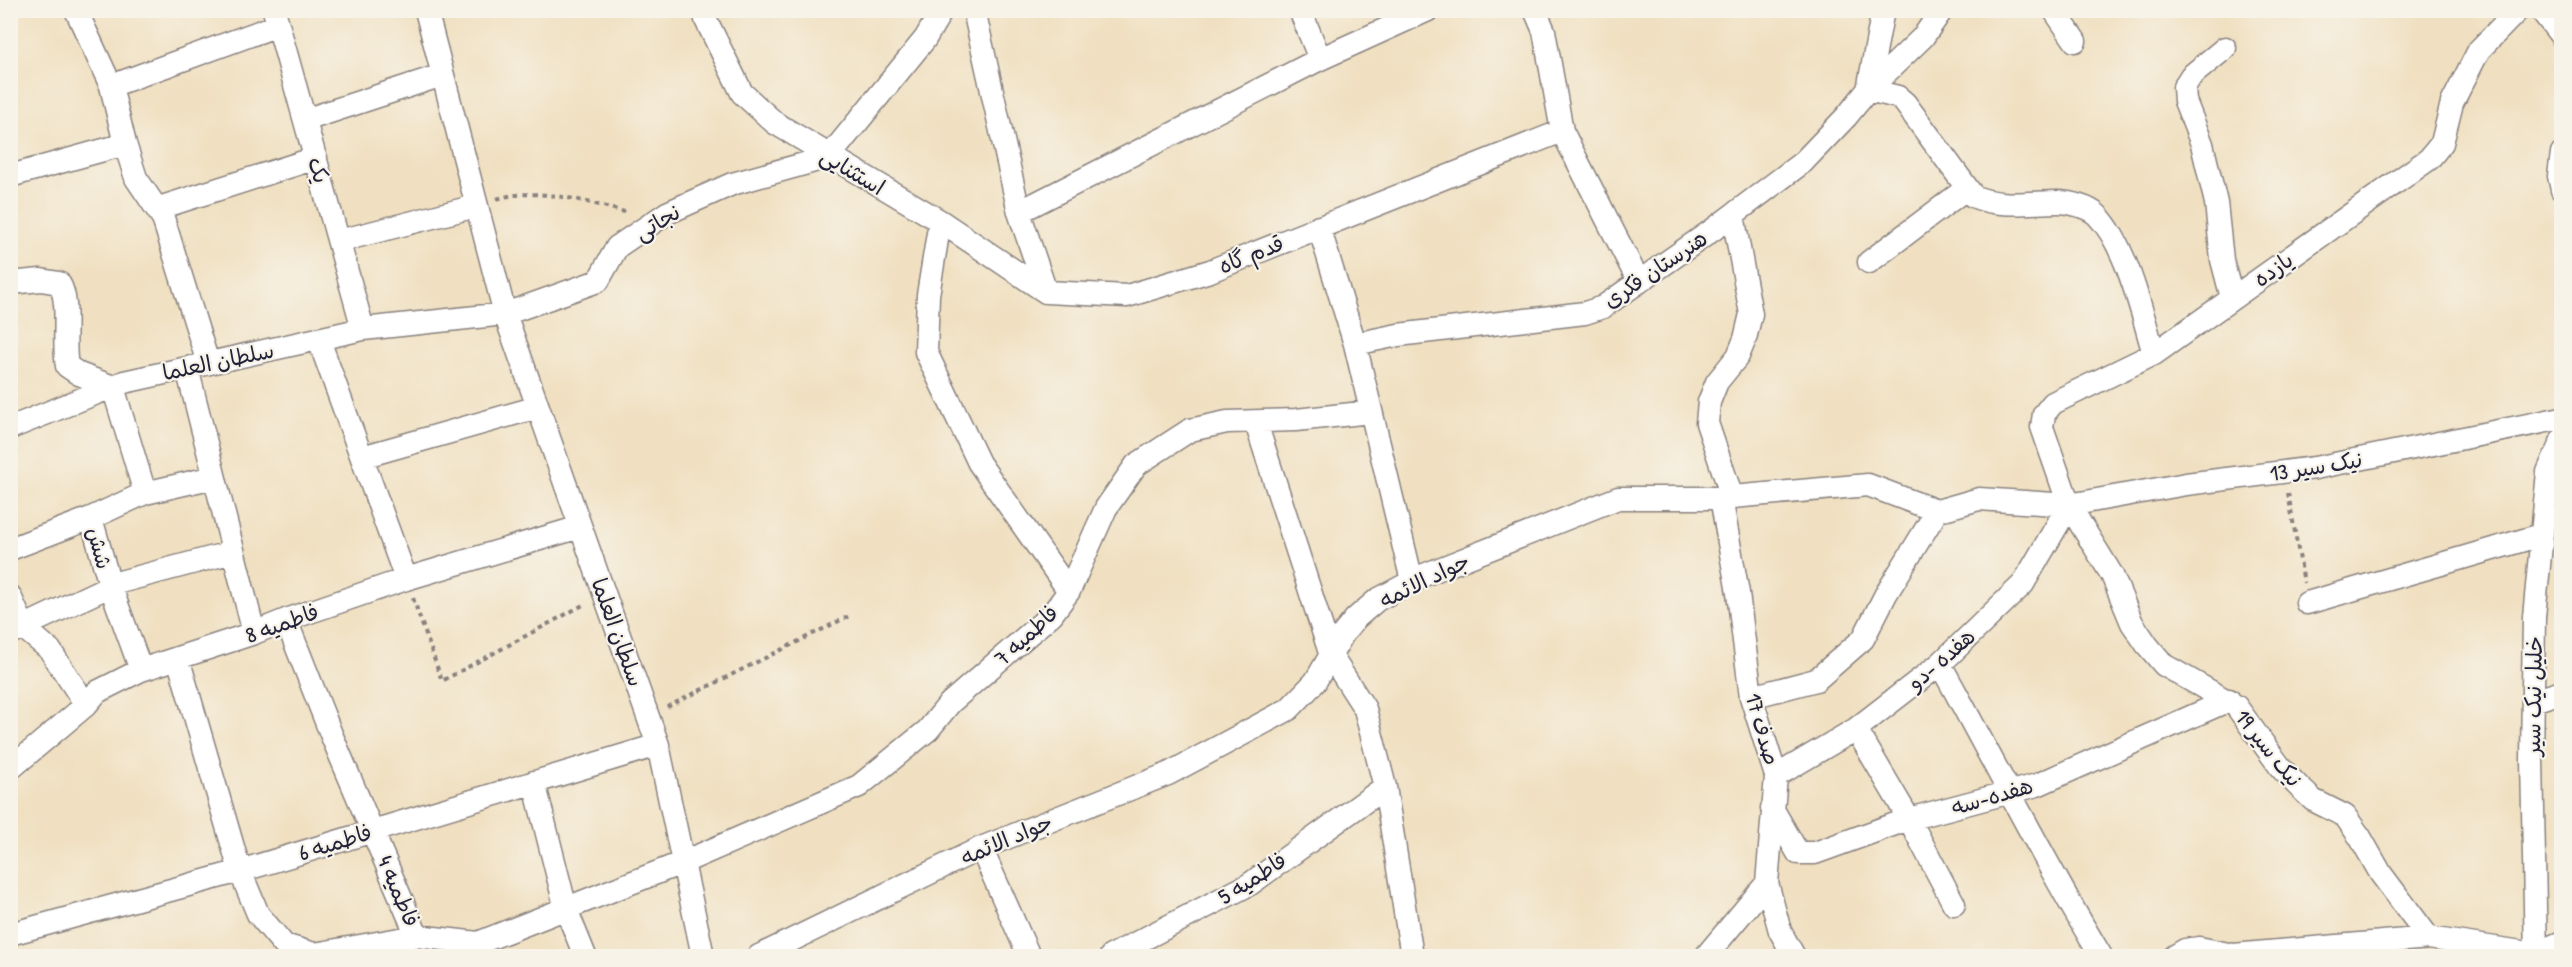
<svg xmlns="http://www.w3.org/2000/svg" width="2572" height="967" font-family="'Patrick Hand','Playpen Sans Arabic',sans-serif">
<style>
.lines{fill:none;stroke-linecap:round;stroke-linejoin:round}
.minor-casing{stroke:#89817e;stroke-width:25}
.path{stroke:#89817e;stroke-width:4;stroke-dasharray:4.5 4.5;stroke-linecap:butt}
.minor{stroke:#fff;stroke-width:22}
.labels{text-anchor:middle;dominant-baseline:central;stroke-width:4.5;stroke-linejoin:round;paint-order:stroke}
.street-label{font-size:22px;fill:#22223b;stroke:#f7f3e8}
</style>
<rect width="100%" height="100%" fill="#f7f3e8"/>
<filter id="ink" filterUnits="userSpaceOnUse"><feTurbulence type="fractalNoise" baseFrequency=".0167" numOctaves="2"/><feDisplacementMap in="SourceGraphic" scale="12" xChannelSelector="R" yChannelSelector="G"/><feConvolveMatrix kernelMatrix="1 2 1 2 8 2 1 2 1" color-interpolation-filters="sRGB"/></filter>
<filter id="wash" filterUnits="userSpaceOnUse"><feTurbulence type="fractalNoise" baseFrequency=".008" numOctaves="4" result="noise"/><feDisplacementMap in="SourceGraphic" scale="24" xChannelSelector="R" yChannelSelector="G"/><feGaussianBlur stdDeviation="1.35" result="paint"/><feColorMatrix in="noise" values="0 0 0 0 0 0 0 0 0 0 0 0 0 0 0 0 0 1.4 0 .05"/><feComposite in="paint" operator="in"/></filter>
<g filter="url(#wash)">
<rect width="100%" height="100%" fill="#f0e0c1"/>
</g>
<g filter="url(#ink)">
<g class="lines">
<defs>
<path id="minor" d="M 76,10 L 111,86 L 125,144 L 136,178 L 163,218 L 208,363
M 274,10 L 363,329
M 426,10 L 505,314 L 658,745 L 703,956
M 706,10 L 706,20 L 742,93 L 775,123 L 940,221 L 1046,292
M 974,10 L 1019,212 L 1046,292 L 1127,296 L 1210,271 L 1562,131 L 1639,282
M 1300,10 L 1320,59
M 1535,10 L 1544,31 L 1562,131
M 2054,10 L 2075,41
M 2518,10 L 2479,50 L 2452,103 L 2442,143 L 2429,159 L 2154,354 L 2053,403 L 2044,414 L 2042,427 L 2069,505 L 2112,575 L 2132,623 L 2147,645 L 2164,665 L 2236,706 L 2281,768 L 2297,785 L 2313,800 L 2345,816 L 2360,837 L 2381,874 L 2429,938 L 2535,954 L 2562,942
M 2541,10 L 2562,37
M 2225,48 L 2191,76 L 2184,87 L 2185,101 L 2202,144 L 2216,203 L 2222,260 L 2232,298
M 111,86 L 278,25
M 1868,90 L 1898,97 L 1905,103 L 1973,196 C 1998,208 2031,202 2058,202 C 2069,202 2089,207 2097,215 C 2126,244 2142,313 2154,354
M 1868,90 L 1923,37 L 1942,10
M 305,120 L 442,75
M 2562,153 L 2559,176 L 2562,190
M 10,176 L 125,144
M 159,208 L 316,158
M 1019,212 L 1320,59 L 1428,10
M 940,221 L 928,295 L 926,352 L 979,463 L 1069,591
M 1319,227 L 1355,344 L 1412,581
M 339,241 L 476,206
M 1869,262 L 1967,188
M 10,283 L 41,280 L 59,283 C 71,302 62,342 67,366 L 79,374 L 113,387 L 145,493 L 91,518 L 110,585 L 141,670
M 319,340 L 406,579
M 1355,344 L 1398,335 L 1585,313 L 1603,307 L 1714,229 L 1803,162 L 1846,117 L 1868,90 L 1883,10
M 187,368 L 254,633
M 1256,423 L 1331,656 L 1365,709 L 1385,787 L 1412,956
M 10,428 L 124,382 L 363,329 L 505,314 L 598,281 L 617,247 L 667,213 L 732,184 L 829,157 L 925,39 L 942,10
M 362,457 L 538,407
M 145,493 L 214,477
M 1732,497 L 1707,423 L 1709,402 L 1717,382 L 1738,356 L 1745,339 L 1751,314 L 1733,215
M 1721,498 L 1738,593 L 1751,697 L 1776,776 L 1767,883 L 1780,931 L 1794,956
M 10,549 L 91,518
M 10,596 L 24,628 L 50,650 L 86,705
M 2307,603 L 2541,535
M 286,620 L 331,734 L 417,936 L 478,943 L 684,862 L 859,786 L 928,730 L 950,703 L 1052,614 L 1069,591 L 1106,508 L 1136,465 L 1190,430 L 1227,422 L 1296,420 L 1371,412
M 10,633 L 116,583 L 233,552
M 178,658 L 240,871 L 258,914 L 284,945 L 314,954 L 417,936
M 1940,664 C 1994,761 2044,862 2101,956
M 1751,697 L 1816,680 L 1863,639 L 1886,594 L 1937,511
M 2533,701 L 2562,692
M 1856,729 L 1909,819 L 1954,904
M 10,769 L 86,705 L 97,692 L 141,670 L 254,633 L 286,620 L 406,579 L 580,527
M 1776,776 L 1856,729 L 1940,664 L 2023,584 L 2069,505
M 534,782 L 566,909 L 585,956
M 1772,808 L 1798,853 L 1815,853 L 1909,819 L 2037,785 L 2229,700
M 981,848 L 1029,956
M 10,934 L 240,871 L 658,745
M 759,956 L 981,848 L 1168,774 L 1226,743 L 1289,709 L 1315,682 L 1343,634 L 1356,618 L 1377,600 L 1424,575 L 1618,498 L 1721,498 L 1868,485 L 1937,511 L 1979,499 L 2069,505 L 2186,484 L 2315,468 L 2562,418
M 1111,956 L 1250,884 L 1385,787
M 1706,956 L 1767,883
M 2175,956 L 2185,950 L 2199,948 L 2233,955 L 2429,938
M 2536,956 L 2532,760 L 2534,617 L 2548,472 L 2562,440"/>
</defs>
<use href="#minor" class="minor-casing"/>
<path class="path" d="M 497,199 C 537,186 589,202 628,213
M 2288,493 L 2304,583
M 413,598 L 442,681 L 585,604
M 667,707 L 849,616"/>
<use href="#minor" class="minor"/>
</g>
</g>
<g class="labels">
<g class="street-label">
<text transform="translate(319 170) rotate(74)">یک</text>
<text transform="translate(853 171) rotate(31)">استثنایی</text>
<text transform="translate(657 222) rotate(-31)">نجاتی</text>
<text transform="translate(1251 254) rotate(-22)">قدم گاه</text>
<text transform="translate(1655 269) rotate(-34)">هنرستان فکری</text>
<text transform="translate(2273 269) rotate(-35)">یازده</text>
<text transform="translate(218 361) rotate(-12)">سلطان العلما</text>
<text transform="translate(2316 466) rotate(-9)">نیک سیر 13</text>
<text transform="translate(100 548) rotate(75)">شش</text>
<text transform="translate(1424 580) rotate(-26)">جواد الائمه</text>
<text transform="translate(282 623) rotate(-20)">فاطمیه 8</text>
<text transform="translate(618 632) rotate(70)">سلطان العلما</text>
<text transform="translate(1026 635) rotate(-43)">فاطمیه 7</text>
<text transform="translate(1941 659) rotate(-41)">هفده -دو</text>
<text transform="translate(2533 696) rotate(-89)">خلیل نیک سیر</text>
<text transform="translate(1763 729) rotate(74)">صدف 17</text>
<text transform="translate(2269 748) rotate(51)">نیک سیر 19</text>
<text transform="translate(1992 796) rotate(-16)">هفده-سه</text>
<text transform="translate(1006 839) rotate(-23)">جواد الائمه</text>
<text transform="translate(335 842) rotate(-17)">فاطمیه 6</text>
<text transform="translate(1252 878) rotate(-33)">فاطمیه 5</text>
<text transform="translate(399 891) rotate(67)">فاطمیه 4</text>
</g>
</g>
<rect width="2572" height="967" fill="none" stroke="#f7f3e8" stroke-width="36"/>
</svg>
